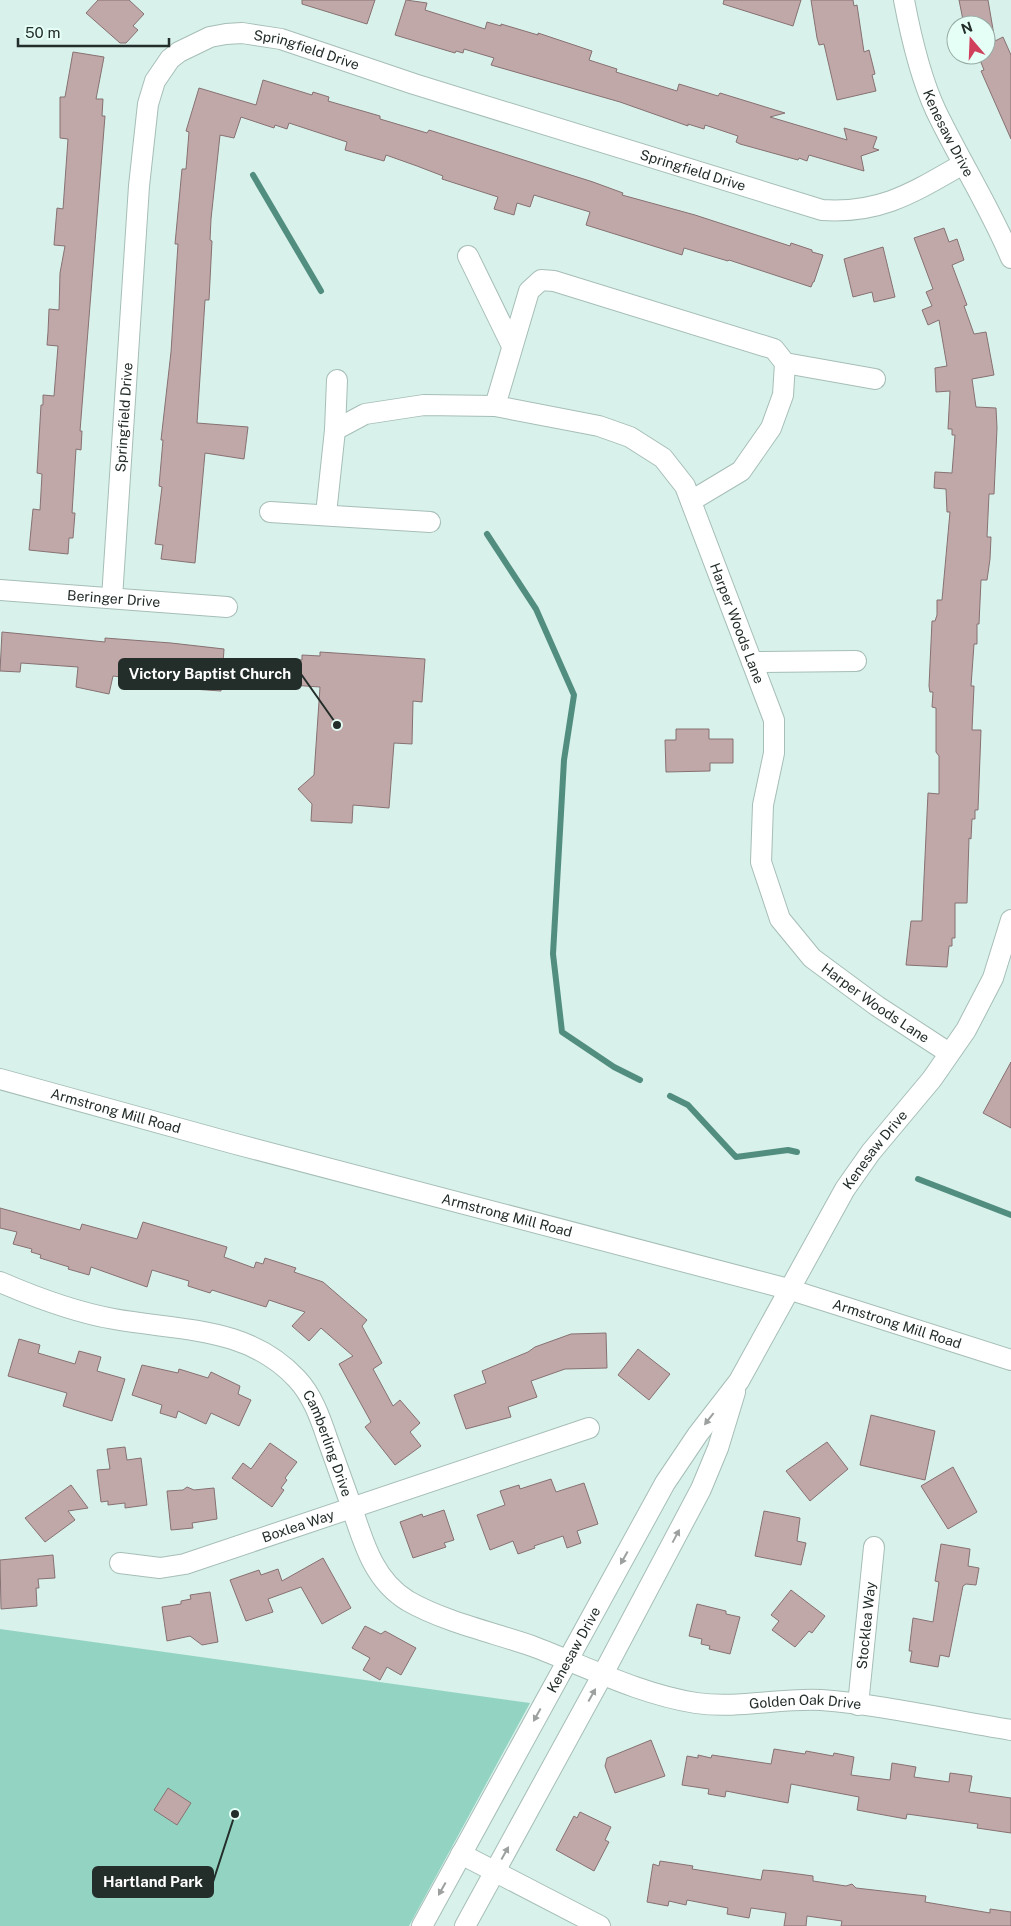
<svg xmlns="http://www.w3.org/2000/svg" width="1011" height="1926" font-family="'Public Sans',sans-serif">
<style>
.green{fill:#93d3c2}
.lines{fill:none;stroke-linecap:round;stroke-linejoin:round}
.stream{stroke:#528e7f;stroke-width:6}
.building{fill:#c0a8a9;stroke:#877172}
.minor-casing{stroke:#a6beb7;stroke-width:22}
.minor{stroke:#fff;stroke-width:20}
.oneway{fill:#9ca09f}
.labels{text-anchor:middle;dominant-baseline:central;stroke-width:4.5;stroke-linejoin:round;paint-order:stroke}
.street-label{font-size:14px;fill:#232d2a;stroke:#e5fff7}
.leader{fill:none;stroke:#232d2a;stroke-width:2}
.callout-dot{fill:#232d2a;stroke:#e5fff7;stroke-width:2}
.callout{fill:#232d2a;stroke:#232d2a;stroke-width:2}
.callout-label{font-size:15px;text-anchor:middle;font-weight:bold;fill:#fff}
</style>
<rect width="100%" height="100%" fill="#d8f1ea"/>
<path class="green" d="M 0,1629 L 530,1703 L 409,1926 L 0,1926 Z"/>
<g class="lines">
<path class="stream" d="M 253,175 L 321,291
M 487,534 L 536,609 L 574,695 L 564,760 L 553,954 L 562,1032 L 614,1067 L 640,1080
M 670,1096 L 688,1105 L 736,1157 L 788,1150 L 797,1152
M 918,1179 L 1011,1215"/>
</g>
<path class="building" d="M 98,0 L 129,0 L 144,14 L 133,26 L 138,30 L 126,43 L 120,43 L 86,13 Z
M 302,0 L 375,0 L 367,24 L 302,4 Z
M 406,0 L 427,3 L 425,10 L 485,29 L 487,22 L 501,26 L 501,24 L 538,35 L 538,33 L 592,51 L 589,60 L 617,69 L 616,72 L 677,91 L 679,84 L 718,96 L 720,93 L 785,113 L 770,117 L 847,140 L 844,128 L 877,137 L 873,148 L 879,150 L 861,156 L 864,171 L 809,155 L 807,161 L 799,158 L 798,160 L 740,144 L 736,142 L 738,136 L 705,125 L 704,129 L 688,124 L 688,126 L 620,102 L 491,65 L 494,58 L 464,49 L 463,53 L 456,51 L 455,53 L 395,35 Z
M 724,0 L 801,0 L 793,26 L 723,4 Z
M 811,0 L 853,0 L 854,6 L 857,5 L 864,52 L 869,50 L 875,74 L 872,75 L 876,91 L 837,100 L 824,44 L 819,45 L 817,38 Z
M 959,0 L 988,0 L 995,41 L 1003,37 L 1011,55 L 1011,139 L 981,71 L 984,70 L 978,55 L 986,55 L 986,25 L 964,25 Z
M 73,52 L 104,57 L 96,99 L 103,99 L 102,116 L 105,116 L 80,431 L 82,431 L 81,450 L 76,449 L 72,513 L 75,513 L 73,538 L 69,538 L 68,554 L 29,550 L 33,509 L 40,510 L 42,474 L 37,473 L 41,405 L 43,405 L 43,395 L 54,396 L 58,346 L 47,345 L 48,332 L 49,309 L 59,310 L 60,273 L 65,246 L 54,245 L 57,208 L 63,209 L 68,139 L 60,138 L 60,97 L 65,97 Z
M 263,80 L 312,95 L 313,92 L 329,97 L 328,101 L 380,116 L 380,119 L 427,133 L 429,130 L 593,182 L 623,193 L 622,195 L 695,215 L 790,246 L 791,243 L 812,250 L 812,252 L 823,255 L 814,282 L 813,282 L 811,287 L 729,260 L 728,261 L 684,248 L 682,255 L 663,249 L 586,225 L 590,212 L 534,195 L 530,207 L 517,203 L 514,215 L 494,209 L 498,197 L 442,179 L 443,176 L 417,166 L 386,155 L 384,161 L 345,150 L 347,142 L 289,123 L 287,129 L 275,125 L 274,128 L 241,117 L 234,138 L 220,135 L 211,219 L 210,240 L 212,241 L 209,300 L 205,300 L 197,423 L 248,427 L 244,459 L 205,453 L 195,563 L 161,559 L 163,545 L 155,544 L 162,487 L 159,486 L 163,440 L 161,440 L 171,352 L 178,244 L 175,244 L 182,169 L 186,169 L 189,132 L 186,131 L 199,88 L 256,105 Z
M 944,228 L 949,242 L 957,239 L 964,260 L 952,265 L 967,305 L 964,306 L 974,334 L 986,332 L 994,375 L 972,379 L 976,407 L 996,408 L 997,428 L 994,494 L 989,494 L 987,537 L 991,537 L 990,559 L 987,580 L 981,580 L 979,624 L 977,624 L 977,644 L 974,644 L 971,686 L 974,686 L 972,730 L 981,730 L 978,810 L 975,810 L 975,819 L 972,819 L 971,839 L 969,838 L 967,903 L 955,903 L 955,938 L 952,938 L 952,946 L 949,946 L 947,967 L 906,965 L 911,921 L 922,921 L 928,793 L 939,794 L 939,756 L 936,752 L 936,708 L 932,707 L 933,692 L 930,692 L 929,686 L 932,621 L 935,621 L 937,615 L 937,600 L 942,600 L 950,512 L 947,512 L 946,489 L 934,488 L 935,472 L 952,473 L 955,435 L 952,435 L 952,429 L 948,429 L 950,391 L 936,392 L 935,368 L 947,366 L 939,320 L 928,325 L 922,310 L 932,306 L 926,292 L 933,289 L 914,238 Z
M 883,247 L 895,297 L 874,302 L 872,292 L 853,297 L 844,259 Z
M 2,632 L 105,642 L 105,638 L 171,643 L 224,649 L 221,691 L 178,688 L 180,673 L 122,668 L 121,677 L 113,676 L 109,694 L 76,687 L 78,667 L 21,663 L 20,672 L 0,671 Z
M 320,652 L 425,659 L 422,702 L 413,701 L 412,744 L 394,743 L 389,808 L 353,805 L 352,823 L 311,821 L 312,804 L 298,789 L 314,775 L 320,687 L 276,684 L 278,659 L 302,660 L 302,655 L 320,656 Z
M 676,729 L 709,729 L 709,739 L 733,739 L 733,763 L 710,763 L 710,771 L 666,772 L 665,740 L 676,740 Z
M 1011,1062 L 1011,1128 L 983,1113 Z
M 0,1208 L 80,1230 L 82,1224 L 137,1239 L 143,1222 L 227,1247 L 224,1257 L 254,1268 L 256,1262 L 263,1264 L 265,1258 L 296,1268 L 294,1272 L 323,1282 L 367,1320 L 362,1326 L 382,1363 L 373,1369 L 393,1406 L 400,1400 L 420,1423 L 410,1432 L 421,1446 L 395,1465 L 365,1427 L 371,1422 L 339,1364 L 353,1356 L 321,1328 L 309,1341 L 292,1326 L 305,1312 L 269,1300 L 266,1307 L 212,1290 L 210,1293 L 188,1286 L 189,1281 L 152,1270 L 147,1287 L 91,1267 L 89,1275 L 68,1269 L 69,1267 L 40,1258 L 41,1255 L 31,1252 L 32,1249 L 13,1244 L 17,1232 L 0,1228 Z
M 606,1333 L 607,1368 L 565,1369 L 531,1381 L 537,1397 L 508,1407 L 511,1417 L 466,1429 L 454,1395 L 486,1383 L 482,1371 L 528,1352 L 535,1347 L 571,1334 Z
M 19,1339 L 40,1345 L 38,1353 L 75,1364 L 79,1351 L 101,1357 L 97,1371 L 125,1379 L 112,1421 L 63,1406 L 67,1393 L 8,1376 Z
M 638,1349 L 670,1374 L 649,1400 L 618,1375 Z
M 142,1365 L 178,1373 L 179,1369 L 208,1378 L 211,1372 L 240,1386 L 238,1394 L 251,1400 L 239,1426 L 211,1413 L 206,1424 L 178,1411 L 176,1418 L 160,1413 L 162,1405 L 132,1395 Z
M 871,1415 L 935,1431 L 925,1480 L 860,1465 Z
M 827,1442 L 848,1469 L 810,1501 L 786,1471 Z
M 270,1443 L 297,1462 L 285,1478 L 287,1480 L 281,1488 L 284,1490 L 272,1507 L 232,1478 L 243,1463 L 251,1469 Z
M 125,1447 L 127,1460 L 141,1458 L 147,1505 L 125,1508 L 125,1503 L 108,1505 L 108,1501 L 101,1502 L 97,1470 L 110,1469 L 107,1449 Z
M 953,1467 L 977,1512 L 948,1529 L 921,1486 Z
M 551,1479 L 556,1492 L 584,1483 L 598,1524 L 577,1531 L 581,1543 L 567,1548 L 563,1536 L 534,1546 L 535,1548 L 518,1554 L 513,1541 L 490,1550 L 477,1515 L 505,1505 L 500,1491 L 519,1485 L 520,1489 Z
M 71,1485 L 88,1508 L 68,1511 L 75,1520 L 45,1542 L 25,1518 Z
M 187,1487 L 194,1490 L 214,1488 L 217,1519 L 192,1523 L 193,1528 L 171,1530 L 167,1491 L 183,1490 Z
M 444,1510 L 454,1540 L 444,1543 L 446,1547 L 413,1558 L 400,1522 L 422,1514 L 423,1517 Z
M 764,1511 L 800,1518 L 797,1541 L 806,1543 L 801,1565 L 755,1556 Z
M 941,1544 L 970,1549 L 968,1566 L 979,1568 L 976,1585 L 966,1584 L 963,1586 L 949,1657 L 940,1655 L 938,1667 L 910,1662 L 912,1651 L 909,1651 L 913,1618 L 933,1622 L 939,1582 L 935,1581 Z
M 53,1555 L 55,1578 L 38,1579 L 39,1588 L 36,1588 L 37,1606 L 1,1609 L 0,1560 Z
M 323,1558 L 351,1608 L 322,1624 L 301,1587 L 268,1599 L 273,1612 L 246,1621 L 230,1580 L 259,1570 L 261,1575 L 278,1569 L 282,1581 Z
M 791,1590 L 825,1616 L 812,1633 L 809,1631 L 795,1647 L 772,1630 L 779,1621 L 771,1615 Z
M 210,1592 L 218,1642 L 202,1645 L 190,1636 L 167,1641 L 162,1607 L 181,1604 L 181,1601 L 191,1599 L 190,1595 Z
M 697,1604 L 726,1611 L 726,1614 L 740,1617 L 730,1654 L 709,1649 L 710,1646 L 701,1644 L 702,1639 L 689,1636 Z
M 365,1626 L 381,1634 L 385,1631 L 416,1648 L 401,1675 L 387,1667 L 380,1680 L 363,1670 L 370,1658 L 352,1648 Z
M 651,1740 L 665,1776 L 615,1793 L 605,1766 L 607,1758 Z
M 774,1749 L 805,1754 L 806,1751 L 833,1756 L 834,1753 L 854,1757 L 851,1775 L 890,1780 L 892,1763 L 916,1767 L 914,1777 L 949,1782 L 950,1773 L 972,1776 L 969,1792 L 1011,1798 L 1011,1833 L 977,1828 L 978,1824 L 907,1814 L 906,1819 L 857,1810 L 859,1797 L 791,1784 L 788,1803 L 726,1791 L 725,1797 L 708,1794 L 709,1789 L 682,1785 L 687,1756 L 698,1758 L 698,1755 L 711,1758 L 712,1755 L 771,1764 Z
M 168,1788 L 191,1803 L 177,1825 L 154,1810 Z
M 580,1812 L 611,1827 L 605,1840 L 609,1842 L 594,1871 L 556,1850 L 574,1816 L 577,1818 Z
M 660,1861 L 693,1866 L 692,1869 L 761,1880 L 763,1870 L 776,1871 L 813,1876 L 813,1881 L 846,1886 L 852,1884 L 856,1888 L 926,1896 L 925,1902 L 990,1913 L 990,1909 L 1011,1912 L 1011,1926 L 841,1926 L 842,1921 L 807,1916 L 806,1926 L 784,1926 L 786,1913 L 751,1908 L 749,1918 L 727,1914 L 728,1908 L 687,1900 L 686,1905 L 669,1901 L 668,1906 L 647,1902 L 653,1864 L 659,1866 Z"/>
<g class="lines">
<defs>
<g id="minor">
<path id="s1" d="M 904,0 C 911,37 920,77 936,111 C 960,161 990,207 1011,258"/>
<path d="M 468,256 L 512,346"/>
<path d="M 785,363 L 875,379"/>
<path d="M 495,406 L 529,291 L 541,280 L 554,281 L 774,349 L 785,363 L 783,395 L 771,428 L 741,471 L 691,501"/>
<path id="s2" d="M 335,430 L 365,414 L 424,405 L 495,406 L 599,426 L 630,437 L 663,458 L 685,486 L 774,720 L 774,753 L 763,805 L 761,862 L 780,919 L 812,958 L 877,1006 L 949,1053"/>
<path d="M 270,512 L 430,522"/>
<path d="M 326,514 L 335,430 L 337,380"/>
<path id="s3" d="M 0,590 L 227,607"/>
<path id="s4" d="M 112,598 L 139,186 L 148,104 L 155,81 L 170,59 L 179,52 L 210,37 L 226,34 L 242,33 L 281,39 L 414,84 L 822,210 C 881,214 914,192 963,164"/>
<path d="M 752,662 L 856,661"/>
<path id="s5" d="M 0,1079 L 232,1143 L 788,1289 L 1011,1360"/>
<path id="s6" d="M 0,1282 C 37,1298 74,1312 114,1319 C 180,1331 248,1326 297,1379 C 312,1395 320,1417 327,1438 C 335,1460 343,1483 351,1505 C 363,1541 373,1580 408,1601 C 445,1622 491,1632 532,1646 C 585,1666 639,1694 696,1703 C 738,1709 779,1698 821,1700 C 885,1705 948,1720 1011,1730"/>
<path id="s7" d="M 120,1563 L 160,1568 L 185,1564 L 589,1428"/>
<path id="s8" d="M 858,1705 L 874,1547"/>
<path d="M 461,1854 L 600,1926"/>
<path id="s9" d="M 422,1926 L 665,1483 L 698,1434 L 739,1381 L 845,1189 L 871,1152 L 932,1079 L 966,1030 L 993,978 L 1011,920"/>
<path d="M 465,1926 L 603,1674 L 701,1489 L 718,1448 L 735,1392"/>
</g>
</defs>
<use href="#minor" class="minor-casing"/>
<use href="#minor" class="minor"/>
</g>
<defs><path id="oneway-solid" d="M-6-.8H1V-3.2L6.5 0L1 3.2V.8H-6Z" transform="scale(1.25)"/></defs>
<g class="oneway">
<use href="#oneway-solid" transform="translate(709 1419) rotate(128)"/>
<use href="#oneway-solid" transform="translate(676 1536) rotate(-62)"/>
<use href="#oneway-solid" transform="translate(624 1558) rotate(119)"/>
<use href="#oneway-solid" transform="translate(592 1695) rotate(-61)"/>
<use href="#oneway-solid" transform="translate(537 1715) rotate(119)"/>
<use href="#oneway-solid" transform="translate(505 1853) rotate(-61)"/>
<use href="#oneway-solid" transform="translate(442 1889) rotate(119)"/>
</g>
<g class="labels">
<g class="street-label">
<text stroke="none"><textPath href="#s4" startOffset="691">Springfield Drive</textPath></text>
<text stroke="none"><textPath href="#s1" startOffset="141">Kenesaw Drive</textPath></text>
<text stroke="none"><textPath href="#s4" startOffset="1096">Springfield Drive</textPath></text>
<text stroke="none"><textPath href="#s4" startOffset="181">Springfield Drive</textPath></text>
<text stroke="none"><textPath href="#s3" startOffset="114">Beringer Drive</textPath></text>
<text stroke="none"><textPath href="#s2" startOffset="525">Harper Woods Lane</textPath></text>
<text stroke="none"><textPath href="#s2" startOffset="960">Harper Woods Lane</textPath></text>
<text stroke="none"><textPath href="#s5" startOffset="120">Armstrong Mill Road</textPath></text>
<text stroke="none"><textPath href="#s9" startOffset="900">Kenesaw Drive</textPath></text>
<text stroke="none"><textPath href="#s5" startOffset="525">Armstrong Mill Road</textPath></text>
<text stroke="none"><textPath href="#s5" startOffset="930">Armstrong Mill Road</textPath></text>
<text stroke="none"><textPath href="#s6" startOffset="389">Camberling Drive</textPath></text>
<text stroke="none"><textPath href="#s7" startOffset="185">Boxlea Way</textPath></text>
<text stroke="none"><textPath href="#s8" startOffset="80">Stocklea Way</textPath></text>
<text stroke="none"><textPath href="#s9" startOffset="315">Kenesaw Drive</textPath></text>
<text stroke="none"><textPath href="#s6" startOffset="985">Golden Oak Drive</textPath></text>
</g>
</g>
<path class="leader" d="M337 725L301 674M235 1814L213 1882"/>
<g class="callout-dot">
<circle cx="337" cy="725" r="5"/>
<circle cx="235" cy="1814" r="5"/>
</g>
<g class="callout">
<rect x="119" y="659" width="182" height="30" rx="5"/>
<rect x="93" y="1867" width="120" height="30" rx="5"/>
</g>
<g class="callout-label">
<text x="210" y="679">Victory Baptist Church</text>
<text x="153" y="1887">Hartland Park</text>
</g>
<g transform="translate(971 40) rotate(341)"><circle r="24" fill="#e5fff7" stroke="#97aba5"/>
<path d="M0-4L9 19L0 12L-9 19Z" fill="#d1405a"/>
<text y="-8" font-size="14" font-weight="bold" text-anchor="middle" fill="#232d2a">N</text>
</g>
<path d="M18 38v8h151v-8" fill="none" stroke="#232d2a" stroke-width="2.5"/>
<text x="25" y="38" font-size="15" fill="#232d2a" stroke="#e5fff7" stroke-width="4" paint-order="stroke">50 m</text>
</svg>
